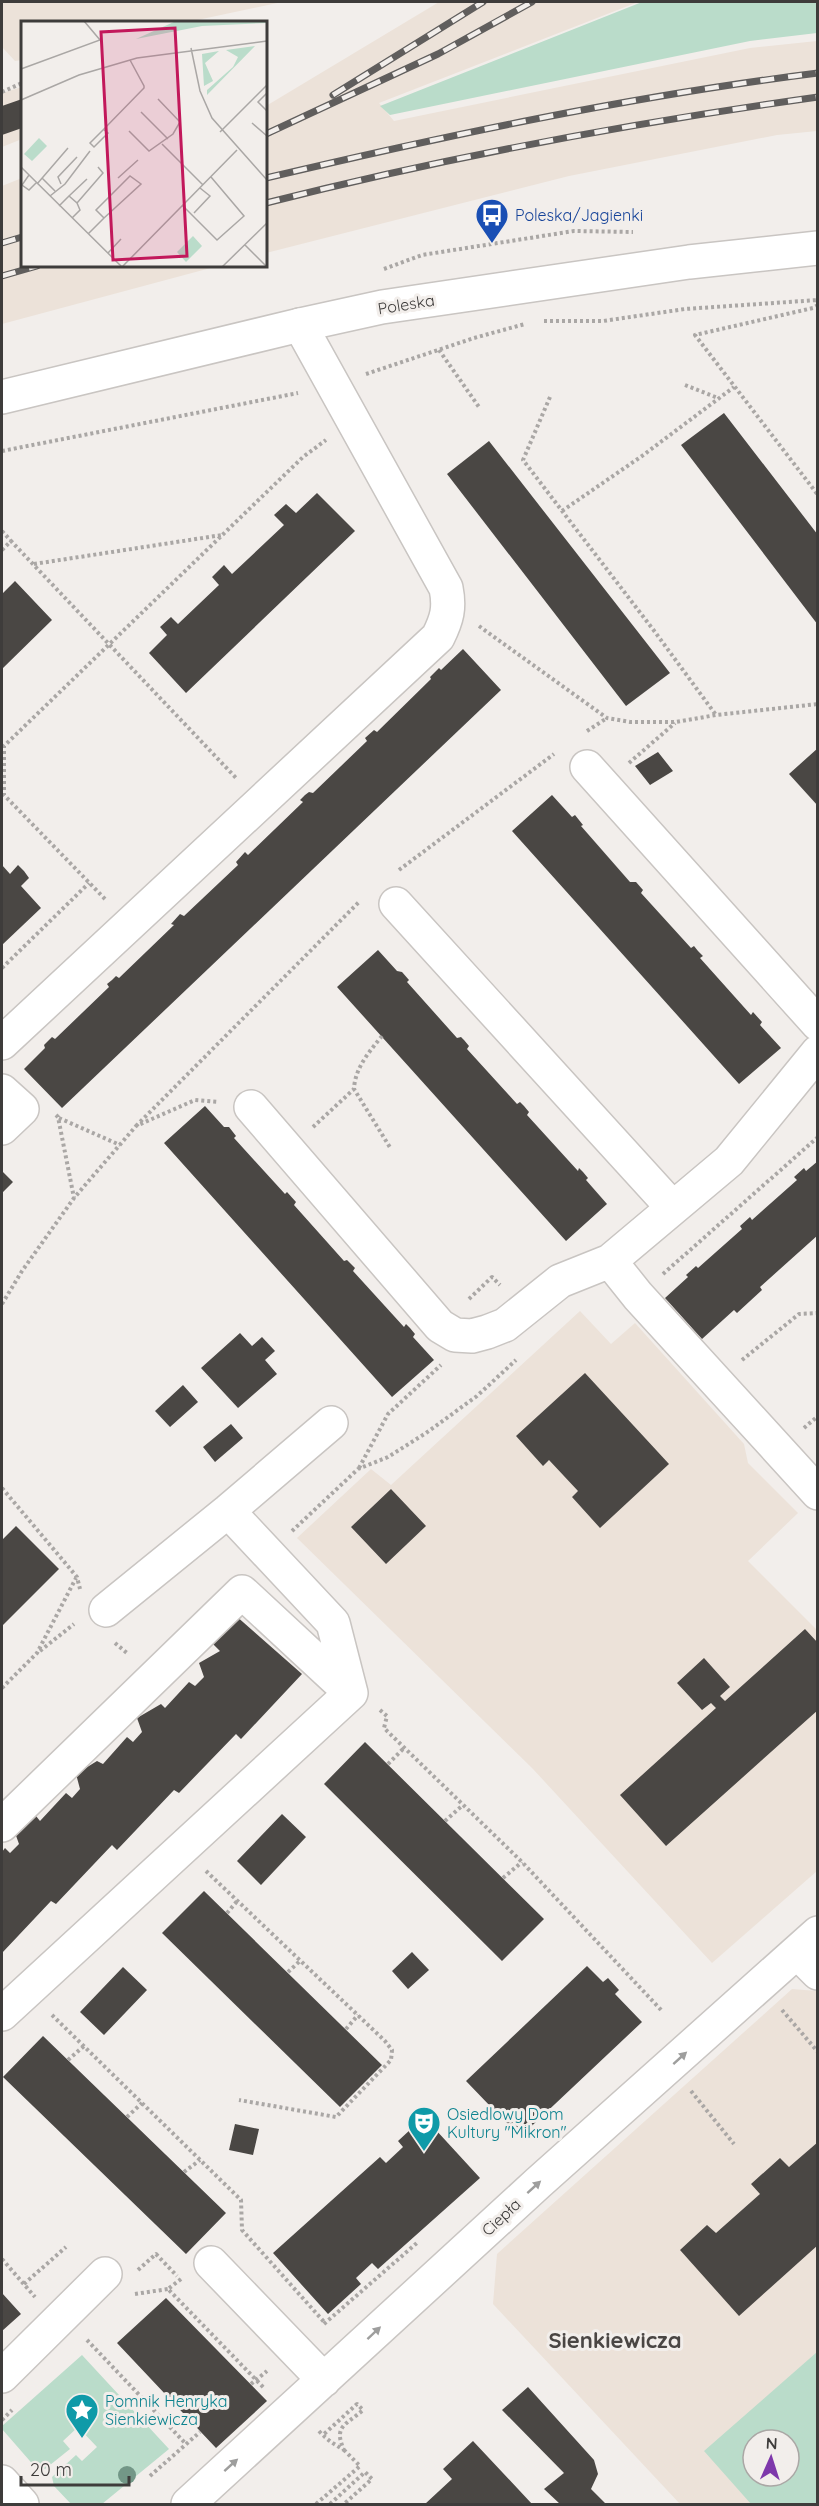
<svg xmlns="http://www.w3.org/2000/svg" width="819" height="2506" font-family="Quicksand,sans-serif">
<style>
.built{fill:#ece2d9;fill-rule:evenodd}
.green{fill:#badcca;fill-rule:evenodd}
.building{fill:#4a4744}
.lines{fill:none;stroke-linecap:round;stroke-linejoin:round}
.minor-casing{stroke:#c9c5c2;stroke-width:36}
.major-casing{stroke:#c9c5c2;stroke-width:36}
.path{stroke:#aaa7a5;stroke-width:4;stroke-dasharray:3 3;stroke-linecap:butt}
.minor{stroke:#fff;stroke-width:33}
.major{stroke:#fff;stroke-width:33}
.rail-casing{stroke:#605e5d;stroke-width:7}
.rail{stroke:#f2eeeb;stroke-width:4.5;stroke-dasharray:14;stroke-linecap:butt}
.tree{fill:#739787}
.oneway{fill:#9e9e9d}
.labels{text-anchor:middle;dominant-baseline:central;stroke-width:6;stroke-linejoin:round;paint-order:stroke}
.transit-label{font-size:16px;fill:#164399;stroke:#f2eeeb;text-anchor:start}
.street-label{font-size:16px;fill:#3e3c3b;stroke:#f2eeeb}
.culture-label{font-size:16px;fill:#0d838f;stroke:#f2eeeb;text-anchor:start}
.district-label{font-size:22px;font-weight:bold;fill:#4a4644;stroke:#f2eeeb}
.inset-road{fill:none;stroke:#aaa7a5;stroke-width:1.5}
.view{fill:#c2185b;fill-opacity:0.15;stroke:#c2185b;stroke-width:3}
.inset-edge{fill:none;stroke:#3e3c3b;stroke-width:3}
</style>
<rect width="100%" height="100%" fill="#f2eeeb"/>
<path class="built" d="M 2,2 L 282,2 L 188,22 L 22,22 L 22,60 L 15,61 L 2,47 Z
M 439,2 L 638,2 L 379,103 L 394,121 L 750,48 L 817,41 L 817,131 L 777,135 L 569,176 L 266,253 L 266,106 Z
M 22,87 L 22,139 L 2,147 L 2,93 Z
M 22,178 L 22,266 L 218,266 L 2,324 L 2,186 Z
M 580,1311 L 611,1344 L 635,1323 L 744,1444 L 748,1463 L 798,1513 L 748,1561 L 817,1630 L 817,1871 L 712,1963 L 533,1769 L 297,1538 L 371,1469 L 391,1485 Z
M 792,1989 L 817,1991 L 817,2504 L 680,2504 L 493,2304 L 497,2254 ZM 753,2440 L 789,2440 L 789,2476 L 753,2476 Z"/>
<path class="green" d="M 642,2 L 817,2 L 817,33 L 750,41 L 390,115 L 380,106 Z
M 817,2352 L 817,2504 L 751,2504 L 704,2451 ZM 753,2440 L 789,2440 L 789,2476 L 753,2476 Z
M 82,2355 L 169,2449 L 102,2504 L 71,2504 L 54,2486 L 52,2477 L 76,2455 L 82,2461 L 97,2447 L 78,2427 L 63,2441 L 70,2449 L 45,2469 L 36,2468 L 2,2429 L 2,2426 Z"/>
<path class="building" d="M 22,99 L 22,128 L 2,135 L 2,106 Z
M 724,413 L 818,535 L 818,625 L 681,445 Z
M 489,441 L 670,673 L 626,706 L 447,474 Z
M 317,493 L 355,531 L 186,693 L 149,653 L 167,635 L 160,627 L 171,617 L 178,624 L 219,585 L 212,577 L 224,565 L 232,574 L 284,525 L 274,515 L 286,504 L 296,513 Z
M 15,581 L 52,620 L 2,669 L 2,594 Z
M 463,649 L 501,690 L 62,1108 L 24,1069 L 45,1048 L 44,1045 L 52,1037 L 55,1039 L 109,987 L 107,984 L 112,980 L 116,976 L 119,978 L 174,925 L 171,924 L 180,914 L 184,916 L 238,865 L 236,862 L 245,852 L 248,855 L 303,802 L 300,800 L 305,795 L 309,792 L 313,793 L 367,741 L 365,738 L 374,730 L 377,732 L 431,679 L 430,677 L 439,668 L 441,670 Z
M 818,748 L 818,806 L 789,774 Z
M 658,752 L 673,771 L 650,785 L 635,766 Z
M 552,795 L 572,817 L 575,815 L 583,825 L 581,826 L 630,882 L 636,882 L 643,890 L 641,893 L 691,948 L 694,946 L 698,951 L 703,956 L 700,958 L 751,1015 L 753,1012 L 762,1022 L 760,1025 L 781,1048 L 739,1084 L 512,831 Z
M 2,865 L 10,874 L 18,865 L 24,871 L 29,878 L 21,886 L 41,908 L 2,945 Z
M 378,950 L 397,971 L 402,972 L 409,980 L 407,982 L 457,1038 L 461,1037 L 464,1040 L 469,1046 L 467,1049 L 517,1104 L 520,1102 L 524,1106 L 529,1112 L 527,1115 L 578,1171 L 579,1168 L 583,1172 L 588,1178 L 586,1180 L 607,1204 L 566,1241 L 337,987 Z
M 205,1106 L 224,1127 L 229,1127 L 236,1136 L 234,1138 L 285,1194 L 287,1192 L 296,1202 L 294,1205 L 344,1261 L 347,1260 L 355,1268 L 353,1271 L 404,1327 L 406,1324 L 410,1328 L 415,1334 L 413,1337 L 434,1360 L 392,1397 L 164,1143 Z
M 818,1161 L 818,1235 L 760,1287 L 762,1290 L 737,1313 L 734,1310 L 702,1339 L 665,1298 L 688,1277 L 686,1275 L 696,1266 L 698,1268 L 742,1229 L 740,1226 L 750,1217 L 752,1220 L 797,1180 L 794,1177 L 804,1168 L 806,1171 Z
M 2,1171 L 13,1182 L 2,1193 Z
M 240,1333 L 252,1346 L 262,1337 L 275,1351 L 265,1360 L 277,1374 L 238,1408 L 201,1368 Z
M 585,1373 L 669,1464 L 600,1528 L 572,1497 L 578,1491 L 549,1460 L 543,1466 L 516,1436 Z
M 183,1385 L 198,1402 L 170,1427 L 155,1411 Z
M 231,1424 L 243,1438 L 215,1462 L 203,1447 Z
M 391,1489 L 426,1526 L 386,1564 L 351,1527 Z
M 16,1526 L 59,1569 L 2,1626 L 2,1540 Z
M 235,1615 L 302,1674 L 241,1739 L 236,1734 L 179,1793 L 174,1790 L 117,1850 L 112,1845 L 56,1904 L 51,1901 L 2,1953 L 2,1852 L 5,1848 L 10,1853 L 19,1844 L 14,1830 L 36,1816 L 40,1821 L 66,1793 L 72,1798 L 80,1789 L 76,1774 L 97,1761 L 103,1764 L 127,1737 L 133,1742 L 142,1732 L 137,1718 L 161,1704 L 165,1708 L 189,1682 L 195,1686 L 204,1677 L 199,1663 L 220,1651 L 211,1642 Z
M 805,1629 L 818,1643 L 818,1710 L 666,1846 L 620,1795 L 716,1708 L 711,1703 L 702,1710 L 677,1683 L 704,1658 L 730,1687 L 720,1696 L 725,1701 Z
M 365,1742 L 544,1919 L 502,1961 L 324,1784 Z
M 282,1814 L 306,1837 L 261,1885 L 237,1861 Z
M 204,1891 L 382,2065 L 340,2107 L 162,1933 Z
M 412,1952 L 429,1970 L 408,1989 L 392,1971 Z
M 587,1966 L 603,1982 L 608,1978 L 619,1990 L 615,1994 L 642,2022 L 520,2137 L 466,2081 Z
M 123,1967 L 147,1990 L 104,2035 L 80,2012 Z
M 43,2036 L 226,2213 L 186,2254 L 3,2077 Z
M 424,2117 L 480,2178 L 378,2269 L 372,2263 L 356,2278 L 361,2284 L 328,2314 L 273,2253 L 380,2157 L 386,2163 L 403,2147 L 398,2141 Z
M 235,2124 L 259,2129 L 253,2155 L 229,2150 Z
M 818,2142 L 818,2245 L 739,2316 L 680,2250 L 707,2225 L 716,2233 L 760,2194 L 751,2184 L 780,2158 L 789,2167 Z
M 2,2293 L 21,2314 L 2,2331 Z
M 166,2298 L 267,2401 L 216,2448 L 117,2343 Z
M 528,2387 L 594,2460 L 598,2474 L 591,2489 L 606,2504 L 560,2504 L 544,2489 L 564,2473 L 502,2410 Z
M 473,2441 L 532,2504 L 425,2504 L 452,2479 L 443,2469 Z"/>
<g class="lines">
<defs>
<path id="minor" d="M 587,767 L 818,1024
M 396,904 L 673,1208
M 2,1043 L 438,637 C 447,619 450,608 446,588 L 300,325
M 2,1091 L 22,1109 L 2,1128
M 251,1107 L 440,1326 L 455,1335 L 472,1336 L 487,1332 L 505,1325 L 560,1281 L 610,1261 L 729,1161 L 818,1052
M 610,1261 L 638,1296 L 818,1493
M 228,1511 L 333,1623 L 351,1693
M 106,1610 L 228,1511 L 331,1423
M 2,1825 L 242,1592 L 351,1693 L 2,2014
M 797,1952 L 818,1973
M 211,2263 L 324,2380
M 2,2376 L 105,2274
M 2,2482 L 22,2504
M 188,2504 L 538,2183 L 818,1933"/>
<path id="major" d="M 2,397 L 300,325 L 382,307 L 689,262 L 818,248"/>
</defs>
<use href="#minor" class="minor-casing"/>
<use href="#major" class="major-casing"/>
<path class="path" d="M 2,92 L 22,83
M 384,269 L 422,255 L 574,231 L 633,232
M 818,305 L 813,308 L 695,335 L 818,495
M 544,321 L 603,321 L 685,309 L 818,300
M 439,350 L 479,407
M 366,374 L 474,338 L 525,324
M 685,385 L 718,398
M 550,397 L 523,460 L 655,632 L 716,715
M 2,451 L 298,393
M 562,511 L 642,456 L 734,387
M 2,531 L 11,541
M 2,550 L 11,541 L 237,779
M 34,564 L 222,535
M 479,626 L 607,718 L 630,722 L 676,722 L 716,715 L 818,704
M 587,731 L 607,718
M 629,763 L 675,723
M 399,870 L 554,754
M 105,899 L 4,795 L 4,746 L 303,457 L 326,440
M 2,968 L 89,883
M 382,1036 C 369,1052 355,1068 354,1089 L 391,1149
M 56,1115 L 58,1117 L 74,1198
M 59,1118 L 120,1145
M 136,1126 L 360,901
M 313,1127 L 354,1089
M 663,1274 L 818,1137
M 469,1299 L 492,1277 L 500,1285
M 2,1304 L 22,1271 L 74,1198 L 136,1126 L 195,1100 L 218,1102
M 742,1360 L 799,1314 L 818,1313
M 804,1428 L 818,1416
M 359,1468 L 388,1414 L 441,1365
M 2,1488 L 77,1577 L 80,1589
M 292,1531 L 358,1469 L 388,1457 L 426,1433 L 477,1396 L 516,1360
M 115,1643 L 127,1653
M 40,1651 L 74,1624
M 2,1688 L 37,1653 L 76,1578
M 380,1710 L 387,1716 L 384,1728 L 522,1862 L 663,2012
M 388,1764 L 404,1748
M 445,1821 L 463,1805
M 206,1871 L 385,2041 L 392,2050 L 391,2060 L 336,2117 L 239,2100
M 503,1878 L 522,1862
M 227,1913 L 238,1900
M 288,1972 L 301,1960
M 782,2010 L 818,2052
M 52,2015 L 241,2200 L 242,2230 L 325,2323
M 346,2029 L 358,2015
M 68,2060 L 84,2046
M 691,2091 L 734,2144
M 127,2117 L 142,2103
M 184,2172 L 200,2160
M 2,2259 L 35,2297
M 138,2270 L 156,2254 L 177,2276
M 181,2279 L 168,2289 L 264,2388
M 24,2284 L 66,2247
M 135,2294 L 168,2289
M 324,2324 L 418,2242
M 87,2340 L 186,2444
M 251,2384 L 267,2371
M 2,2420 L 12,2410
M 319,2431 C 327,2440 334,2444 344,2450 C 333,2426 346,2425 363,2410 L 357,2404 L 323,2435
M 150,2476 L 200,2432
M 316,2504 L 360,2466 L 344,2450
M 330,2504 L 365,2472 L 372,2479 L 344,2504"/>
<use href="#minor" class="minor"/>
<use href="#major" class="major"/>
<defs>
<path id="rail" d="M 333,95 L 483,2
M 266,134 L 438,54 L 532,2
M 266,178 C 448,135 632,96 818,73
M 266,203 C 447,157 632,123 818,97
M 2,243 L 22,237
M 2,276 L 37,266"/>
</defs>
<use href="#rail" class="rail-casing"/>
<use href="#rail" class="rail"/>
</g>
<circle class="tree" cx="127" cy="2475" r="9"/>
<defs><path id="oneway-solid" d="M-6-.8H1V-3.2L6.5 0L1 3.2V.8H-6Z" transform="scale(1.5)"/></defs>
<g class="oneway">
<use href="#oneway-solid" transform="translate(680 2058) rotate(-42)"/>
<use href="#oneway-solid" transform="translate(534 2187) rotate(-42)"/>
<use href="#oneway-solid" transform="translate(374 2333) rotate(-43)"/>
<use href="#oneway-solid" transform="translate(231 2465) rotate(-42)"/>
</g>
<defs>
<symbol id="bus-pin" viewBox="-11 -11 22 30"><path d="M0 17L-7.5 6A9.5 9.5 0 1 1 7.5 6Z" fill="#1a4fb4" stroke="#f2eeeb"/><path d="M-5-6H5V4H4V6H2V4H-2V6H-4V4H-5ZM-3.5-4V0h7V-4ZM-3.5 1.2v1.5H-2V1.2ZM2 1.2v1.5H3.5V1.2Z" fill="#fff"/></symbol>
<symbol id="theatre-pin" viewBox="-11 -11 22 30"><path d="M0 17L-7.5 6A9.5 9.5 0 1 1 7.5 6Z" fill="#0f9aa8" stroke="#f2eeeb"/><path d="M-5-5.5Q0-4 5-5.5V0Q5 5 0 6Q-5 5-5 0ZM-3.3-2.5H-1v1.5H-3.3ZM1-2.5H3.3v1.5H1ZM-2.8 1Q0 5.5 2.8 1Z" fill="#fff"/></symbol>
<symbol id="sight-pin" viewBox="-11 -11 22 30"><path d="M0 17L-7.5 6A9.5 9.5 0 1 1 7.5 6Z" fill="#0f9aa8" stroke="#f2eeeb"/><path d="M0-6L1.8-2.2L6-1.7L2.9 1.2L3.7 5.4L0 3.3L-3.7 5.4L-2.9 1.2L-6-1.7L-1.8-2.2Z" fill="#fff"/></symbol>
</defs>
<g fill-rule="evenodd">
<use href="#bus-pin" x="473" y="196" width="38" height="52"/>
<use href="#theatre-pin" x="405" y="2104" width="38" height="52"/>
<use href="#sight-pin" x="63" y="2391" width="38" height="52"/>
</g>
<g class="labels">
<g class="transit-label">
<text x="515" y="215">Poleska/Jagienki</text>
</g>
<g class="street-label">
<text transform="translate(406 304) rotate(-9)">Poleska</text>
<text transform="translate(501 2217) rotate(-43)">Ciepła</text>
</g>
<g class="culture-label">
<text x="447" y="2114">Osiedlowy Dom<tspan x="447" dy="18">Kultury "Mikron"</tspan></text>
<text x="105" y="2401">Pomnik Henryka<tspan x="105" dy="18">Sienkiewicza</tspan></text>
</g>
<g class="district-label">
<text x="615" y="2340">Sienkiewicza</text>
</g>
</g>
<g transform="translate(21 21)">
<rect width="246" height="246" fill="#f2eeeb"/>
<path d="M 155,0 L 246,0 L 246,2 L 181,5 L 115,18 ZM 234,25 L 186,74 L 186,69 L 212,46 L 217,36 L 205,29 ZM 198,30 L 184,42 L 192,60 L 183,65 L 181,33 ZM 18,117 L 26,125 L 11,140 L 3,133 ZM 172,215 L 181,225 L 165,241 L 156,231 Z" fill="#badcca"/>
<path class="inset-road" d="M 170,27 L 179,70 L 191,97 L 246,159M 0,48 L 79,19 L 63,0M 246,72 L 237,81 L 246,90M 0,79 L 58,54 L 116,37 L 246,20M 120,91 L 147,118M 231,102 L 246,115M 82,108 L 87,112 L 73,126 L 69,122 L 82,109 L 123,67 L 123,65 L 109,39M 108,110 L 128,130 L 152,113 L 159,101 L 137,78M 199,111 L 246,64M 141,123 L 182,164M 0,146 L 101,246M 8,154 L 1,164 L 8,169 L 15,162M 21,157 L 34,170M 97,157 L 117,139M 16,163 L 47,127M 40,163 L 37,156 L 56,136M 29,175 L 44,163 L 69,130M 48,175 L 66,158M 56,182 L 82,152 L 77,146M 38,185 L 48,175 L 56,182 L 59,189 L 51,197M 162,185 L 196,219 L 223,195 L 190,156M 173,192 L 189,175 L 179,167M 67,213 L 83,197 L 75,189 L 109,155 L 120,163 L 83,197M 224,224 L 246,246M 87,232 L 100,218M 101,246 L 216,129M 201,246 L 246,202"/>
<path class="view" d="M 154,7 L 166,235 L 92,239 L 80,11 Z"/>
<rect width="246" height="246" class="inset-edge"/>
</g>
<rect width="819" height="2506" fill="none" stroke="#3e3c3b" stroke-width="6"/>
<g transform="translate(771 2458) rotate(3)"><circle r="28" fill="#f2eeeb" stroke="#aaa7a5" stroke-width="1.5"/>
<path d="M0-4.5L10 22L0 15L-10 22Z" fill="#7e38ab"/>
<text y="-9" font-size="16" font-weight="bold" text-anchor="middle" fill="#3e3c3b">N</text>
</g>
<path d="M21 2476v9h108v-9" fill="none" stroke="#3e3c3b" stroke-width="3"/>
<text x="30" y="2476" font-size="18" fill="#3e3c3b" stroke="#f2eeeb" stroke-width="4.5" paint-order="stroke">20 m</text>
</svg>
